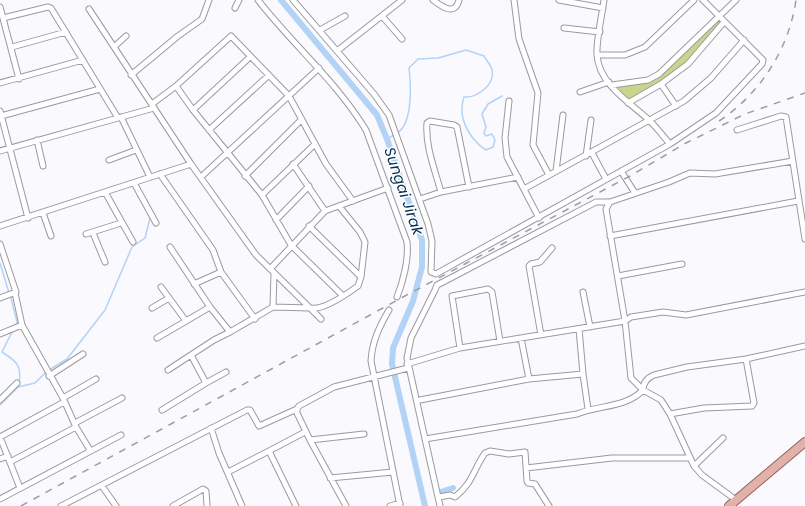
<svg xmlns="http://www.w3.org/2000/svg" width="805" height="506" font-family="Poppins,sans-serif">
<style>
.green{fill:#c9d48d}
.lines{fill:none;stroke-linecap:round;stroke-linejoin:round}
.stream{stroke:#b2d3f6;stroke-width:1.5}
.canal{stroke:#b2d3f6;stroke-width:6}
.street-casing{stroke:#9b9a9e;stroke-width:7}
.primary-casing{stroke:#956159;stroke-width:10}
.street{stroke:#fff;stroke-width:5}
.primary{stroke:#e1b2a9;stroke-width:8}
.rail{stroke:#9d9c9f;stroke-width:1.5;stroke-dasharray:7 7;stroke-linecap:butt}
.labels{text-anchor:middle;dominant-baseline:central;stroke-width:3;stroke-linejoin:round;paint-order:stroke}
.water-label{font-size:15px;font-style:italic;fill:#063154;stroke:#fff}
</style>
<rect width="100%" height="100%" fill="#faf9fd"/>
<path class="green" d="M 719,19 L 721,23 L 685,65 L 665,81 L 629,101 L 616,86 L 633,85 L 653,79 Z"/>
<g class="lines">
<path class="stream" d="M 397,133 C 413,124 411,84 409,68 L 418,59 L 438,58 L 466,50 L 484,56 C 486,60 491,65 492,70 C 495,85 477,98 464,97 C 457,117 469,139 486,150 L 493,147 L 495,140 L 492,134 L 486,136 L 484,133 L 486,127 L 482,114 L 488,104 L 502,96
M 387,139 L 394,135
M 0,263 L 9,293
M 11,298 L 17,322 L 16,325
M 13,330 L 2,352 C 16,361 22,365 19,383
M 49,370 L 67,359 L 105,310 L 132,247 L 145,238 L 150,218
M 0,405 L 18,387 L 35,383 L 46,372"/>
<path class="canal" d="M 281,0 L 377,115 L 387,139 L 422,240 L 422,267 L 413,301 L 393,348 L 392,364 L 425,506
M 441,492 L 453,488"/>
<defs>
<path id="street" d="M 258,0 C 293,45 336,81 366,130 L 407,242 C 409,259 403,282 397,297
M 293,0 L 374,94 L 389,115 L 428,224 L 432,241 L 431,272 L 436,274 L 670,144 L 716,113 L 762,64 L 763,60 L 703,0
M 433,0 C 441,6 455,17 459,0
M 514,0 L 519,39 L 538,93 L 533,145 L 549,175
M 559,0 L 603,8
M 604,0 C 602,15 596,41 597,55 C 599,85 631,103 650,121 C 657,128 663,136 670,144
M 0,7 L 19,79
M 235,8 L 239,0
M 89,9 L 191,164 L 256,255 L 310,308 C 323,311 347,294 358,286 L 361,277
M 382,16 L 402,39
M 3,18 L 48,7 L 51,8 L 118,118 L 154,108
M 564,28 L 600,32
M 320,30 L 345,16
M 12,47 L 66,32
M 114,47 L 126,36
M 337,51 L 402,0
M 597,55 L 625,55 L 645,47 L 694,0
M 131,75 L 178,36 L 202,19 L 209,0
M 0,83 L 83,60
M 661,84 L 676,106
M 612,85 L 648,80 L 659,74 L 736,0
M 176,86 L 193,110 L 262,195 L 291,245 L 343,296
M 580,92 L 609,82
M 509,101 L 505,138 L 507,157 L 539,218
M 628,103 L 661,84 L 688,64 L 724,22
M 152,104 L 176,86 L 231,36 L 289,96 L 326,164 L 353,201
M 193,110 L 250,57
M 0,111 L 28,218
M 1,116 L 100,89
M 121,117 L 150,177
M 209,130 L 269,75
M 737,130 L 781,116 L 786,117 L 805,239
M 37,140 L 43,166
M 0,151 L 118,118
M 592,153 L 606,179
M 586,156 L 591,120
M 109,160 L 136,150
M 293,164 L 325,211
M 556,171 L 563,115
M 621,171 L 635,193
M 160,174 L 213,250 L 221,272 L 255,319
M 245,176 L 301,120
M 201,177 L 319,68
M 134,183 L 156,223
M 524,189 L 684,101 L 711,78 L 744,40
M 105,192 L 133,242
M 441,192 C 435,170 425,146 427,123 L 430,121 L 454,125 L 457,127 L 469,187
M 262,195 L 315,144
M 420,199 L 441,192 L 518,177
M 43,213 L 51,236
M 276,220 L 309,186
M 0,226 L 191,164
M 309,226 L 361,277 L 365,242 L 360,232 L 339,206
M 93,233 L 105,262
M 86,234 L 121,223
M 610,236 L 798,201
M 0,244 L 16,292 L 0,298
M 170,247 L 210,307 L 230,332 L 273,307
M 270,269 L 325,211 L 388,188
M 274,273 L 273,307 L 310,308 L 321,319
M 618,276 L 682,264
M 194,284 L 221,272
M 161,287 L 186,321
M 583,292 L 590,327
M 15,293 L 22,325 L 63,398 L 76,427 L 90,450
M 152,308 L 169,298
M 389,310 C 379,327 372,342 371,361 L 400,506
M 579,329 L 583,374 L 588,409
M 0,334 L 22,325
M 541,335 L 529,266 L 531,264 L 540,262 L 552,248
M 157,338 L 210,307
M 460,348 L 452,296 L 488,289 L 492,292 L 500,341
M 746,359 L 805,346
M 407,364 L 460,348 L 625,321 L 631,317 L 663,312 L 686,315 L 805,292
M 168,370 L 214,340 L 230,332
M 49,376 L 83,354
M 529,379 L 583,374
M 206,383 L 226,372
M 63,398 L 96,379
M 0,400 L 17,383
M 420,400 L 529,379 L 521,338
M 162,410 L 206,383 L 191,355
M 75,423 L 122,398
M 211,428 L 219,453 L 242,506
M 0,437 L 64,402
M 0,437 L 20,488
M 425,439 L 577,414 C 598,405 626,408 643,390 C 643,382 647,378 654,375 L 687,367 L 746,359 L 754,403 L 752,406 L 704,408 L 670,414
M 310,440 L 297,413 L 297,409 L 299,406 L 334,387 L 408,368
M 269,451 L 305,432
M 0,459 L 8,456
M 10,462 L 76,427
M 694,466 L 723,438
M 526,468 L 612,458 L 690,458
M 228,472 L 269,451 L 296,506
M 330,478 L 393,472
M 102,486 L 116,506
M 439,497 L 450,495 L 455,497 C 473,483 473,470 485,453 L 490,451 L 509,454 L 525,452 L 527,481 L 528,483 L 535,484 L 549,506
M 0,499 L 121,435
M 736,500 L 702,475 L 694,466 L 670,414 L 661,400 L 643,390 L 631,378 L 625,321 L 606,209 L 610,202 L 669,182 L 690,173 L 715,174 L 793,161
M 61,506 L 247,410 L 250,410 L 259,426 L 297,409
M 173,506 L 203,489 L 206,491 L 207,506
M 346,506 L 310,440 L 364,434
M 390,506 L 400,503
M 440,506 L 407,358 L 411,338 L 435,290 L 437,285 L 445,281 L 596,202 L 610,202"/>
<path id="primary" d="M 729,506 L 805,442"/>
</defs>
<use href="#street" class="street-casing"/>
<use href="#primary" class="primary-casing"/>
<use href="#street" class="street"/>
<use href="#primary" class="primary"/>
<path class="rail" d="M 719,121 C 760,94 789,49 796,0
M 21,506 L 403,297 L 630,176 L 686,143 L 745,114 L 805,93"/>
</g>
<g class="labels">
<g class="water-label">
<text transform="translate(404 191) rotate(71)">Sungai Jirak</text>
</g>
</g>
</svg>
